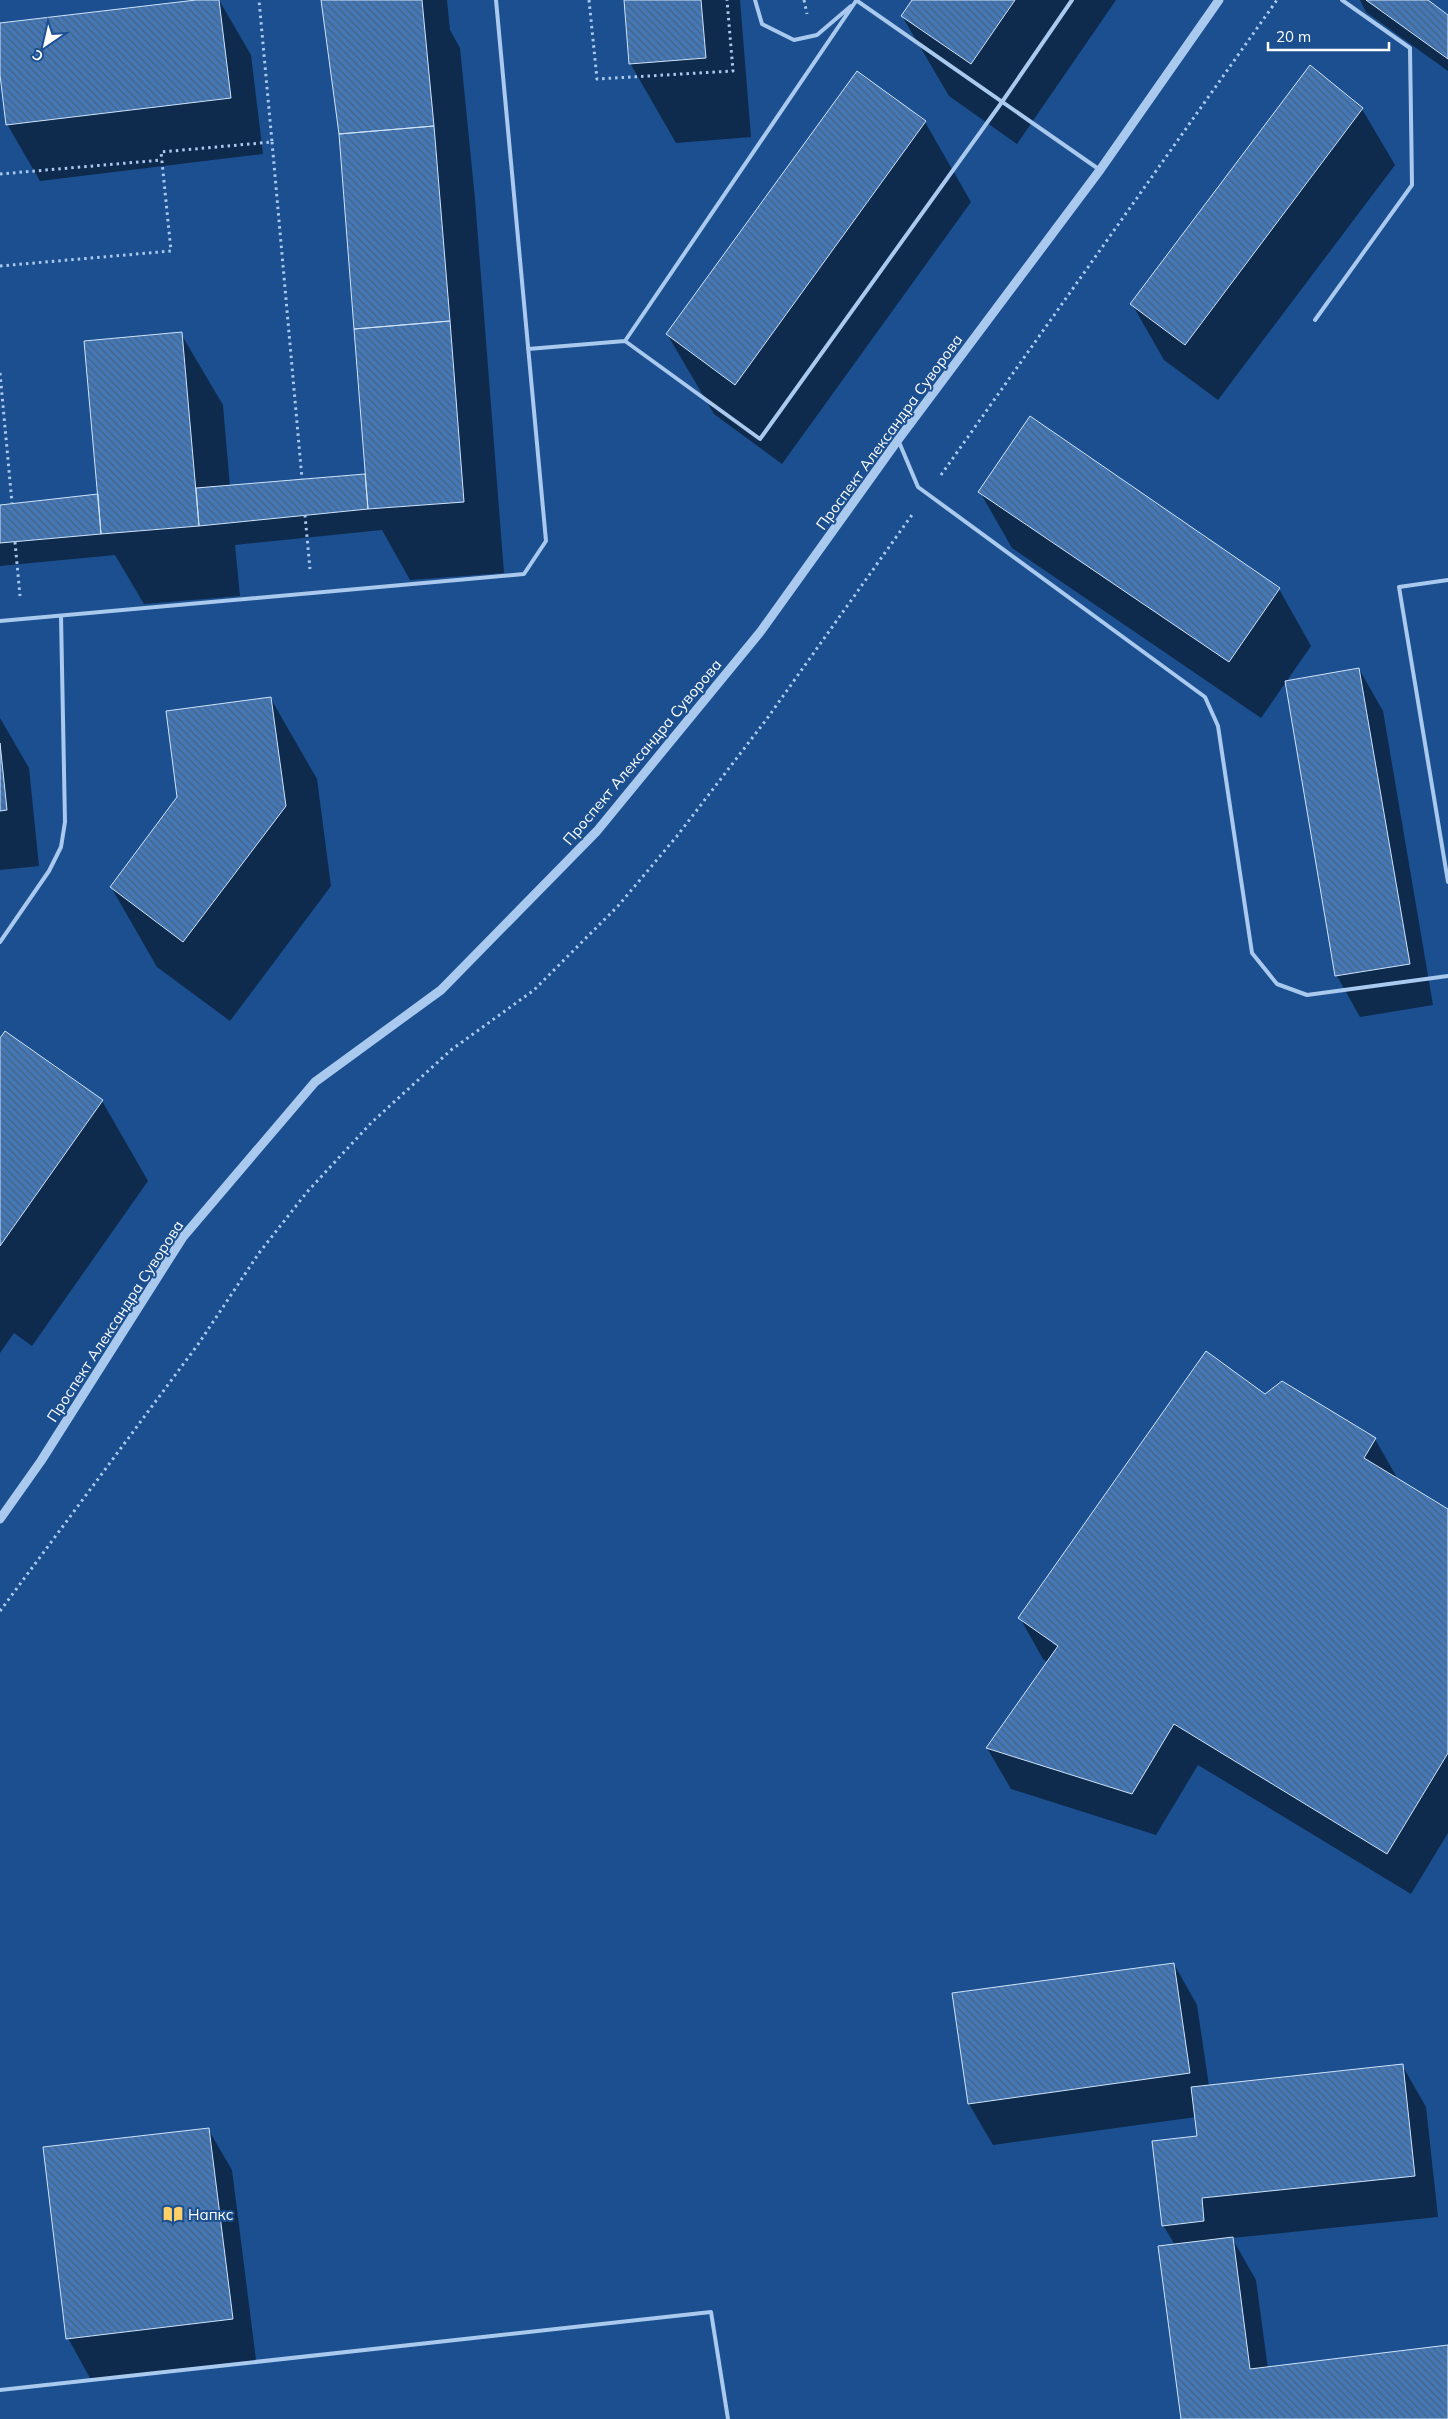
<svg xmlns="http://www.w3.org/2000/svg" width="1448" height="2419" font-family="Mulish,sans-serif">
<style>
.shadow{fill:#0007;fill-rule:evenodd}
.building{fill:url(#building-back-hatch);stroke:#cfe3fa}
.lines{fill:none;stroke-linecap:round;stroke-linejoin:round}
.path{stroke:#a9c9ee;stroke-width:3;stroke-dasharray:2.5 4;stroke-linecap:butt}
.service{stroke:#a9c9ee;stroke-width:4}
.tertiary{stroke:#a9c9ee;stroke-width:9}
.labels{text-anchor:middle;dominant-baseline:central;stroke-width:4;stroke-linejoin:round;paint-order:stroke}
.street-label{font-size:15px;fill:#fff;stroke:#1b4f8f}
.poi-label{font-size:15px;fill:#fff;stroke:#1b4f8f;text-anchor:start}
</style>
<defs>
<pattern id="building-back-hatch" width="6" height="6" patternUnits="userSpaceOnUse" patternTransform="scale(1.25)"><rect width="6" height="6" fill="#4478b7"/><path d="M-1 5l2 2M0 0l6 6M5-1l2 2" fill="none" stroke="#486282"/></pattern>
</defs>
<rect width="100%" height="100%" fill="#1b4f8f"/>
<path class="shadow" d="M 207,0 L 219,0 L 251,55 L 263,154 L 40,181 L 7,124 L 0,65 L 0,25 Z
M 322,0 L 447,0 L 450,30 L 460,48 L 475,199 L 504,573 L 410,580 L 382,530 L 235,545 L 240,596 L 144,604 L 115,555 L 0,566 L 0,506 L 97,496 L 181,334 L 223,405 L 230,487 L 364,475 L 367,479 L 340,133 Z
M 625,0 L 740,0 L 751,137 L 676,143 L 630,63 Z
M 914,0 L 1116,0 L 1017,144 L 949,96 L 902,16 Z
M 1360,0 L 1426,0 L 1448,16 L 1448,71 L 1366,12 Z
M 1362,109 L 1395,165 L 1218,400 L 1164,360 L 1132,304 Z
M 925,122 L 971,202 L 782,464 L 714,414 L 667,334 Z
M 980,492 L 1279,589 L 1311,646 L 1286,682 L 1359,669 L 1383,711 L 1433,1005 L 1360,1017 L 1337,976 L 1286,682 L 1261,718 L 1012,548 Z
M 271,699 L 317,779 L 331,886 L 230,1021 L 157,967 L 111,887 Z
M 0,718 L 29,768 L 39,866 L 0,870 Z
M 0,1040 L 102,1101 L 148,1181 L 32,1346 L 14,1333 L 0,1353 Z
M 1282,1383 L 1375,1439 L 1399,1481 L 1448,1510 L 1448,1833 L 1411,1894 L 1198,1765 L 1156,1835 L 1011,1789 L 987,1748 L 1048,1662 L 1043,1659 L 1020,1618 L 1265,1395 ZM 1053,1640 L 1063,1650 L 1053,1644 Z
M 1174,1964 L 1197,2005 L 1209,2086 L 1402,2065 L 1426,2107 L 1438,2217 L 1232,2238 L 1256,2280 L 1268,2369 L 1448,2346 L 1448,2419 L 1182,2419 L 1175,2245 L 1163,2225 L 1198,2137 L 1196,2117 L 993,2145 L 969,2104 Z
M 208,2129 L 232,2170 L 256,2360 L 91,2380 L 68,2338 Z"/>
<path class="building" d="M 196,0 L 219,0 L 231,98 L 6,125 L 0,75 L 0,23 Z
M 321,0 L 422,0 L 434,126 L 339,134 Z
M 624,0 L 701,0 L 706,58 L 629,64 Z
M 912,0 L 1015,0 L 971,64 L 901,16 Z
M 1366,0 L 1428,0 L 1448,15 L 1448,59 Z
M 1310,65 L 1363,108 L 1185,345 L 1130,304 Z
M 857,71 L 926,121 L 735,385 L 666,334 Z
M 434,126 L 450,321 L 354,329 L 339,134 Z
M 450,321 L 464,502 L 368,509 L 354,329 Z
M 182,332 L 199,526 L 101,534 L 84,341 Z
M 1030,416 L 1280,588 L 1229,662 L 978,492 Z
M 365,474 L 368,509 L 199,526 L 196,488 Z
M 98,494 L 101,534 L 0,543 L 0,505 Z
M 1359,668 L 1410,964 L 1335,976 L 1285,681 Z
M 271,697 L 286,806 L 183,942 L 110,887 L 177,797 L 166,711 Z
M 0,743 L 7,810 L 0,811 Z
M 5,1031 L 103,1100 L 0,1246 L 0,1038 Z
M 1206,1351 L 1265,1394 L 1282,1381 L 1376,1438 L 1364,1458 L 1448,1509 L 1448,1753 L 1387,1854 L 1174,1724 L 1132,1794 L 986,1748 L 1058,1646 L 1018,1618 Z
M 1174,1963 L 1190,2073 L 968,2104 L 952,1993 Z
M 1403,2064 L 1415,2176 L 1202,2198 L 1204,2221 L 1162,2226 L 1152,2141 L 1197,2136 L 1191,2087 Z
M 209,2128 L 233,2319 L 66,2339 L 43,2147 Z
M 1233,2237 L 1250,2369 L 1448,2345 L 1448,2419 L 1181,2419 L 1158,2246 Z"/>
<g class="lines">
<path class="path" d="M 589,0 L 597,79 L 733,71 L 727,0
M 804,0 L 807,14
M 272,142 L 302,479
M 0,174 L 162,160
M 0,266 L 171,251 L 161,152 L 272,142 L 259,0
M 0,373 L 12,503
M 941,475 L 1277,0
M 305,515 L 310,569
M 15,542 L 20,596
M 0,1611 L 199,1343 L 259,1253 L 307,1192 L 371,1123 L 451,1050 L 534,990 L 618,906 L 677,836 L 766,720 L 914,512"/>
<path class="service" d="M 755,0 L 762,24 L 794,40 L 817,35 L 851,6
M 856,0 L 1100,170
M 856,1 L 625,341 L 760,439 L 1002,102 L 1072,0
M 1315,320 L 1412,185 L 1410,48 L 1342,0
M 528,349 L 625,341
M 899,442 L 918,487 L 1205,697 L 1218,726 L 1252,953 L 1277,984 L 1307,995 L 1448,976
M 1448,580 L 1399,587 L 1448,882
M 0,621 L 524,574 L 546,541 L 496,0
M 0,942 L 49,871 L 61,847 L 65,822 L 61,616
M 0,2390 L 711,2312 L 728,2419"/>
<path class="tertiary" d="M 0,1519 L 41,1461 L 183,1237 L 315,1082 L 441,990 L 597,831 L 761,631 L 898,440 L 1100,170 L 1219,0"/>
</g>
<defs>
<symbol id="library-bare" viewBox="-9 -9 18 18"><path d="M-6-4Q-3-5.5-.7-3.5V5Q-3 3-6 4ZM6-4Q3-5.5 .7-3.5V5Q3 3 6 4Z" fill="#ffd166" stroke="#1b4f8f" stroke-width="2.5" paint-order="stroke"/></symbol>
</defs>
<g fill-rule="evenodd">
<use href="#library-bare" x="159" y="2200" width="28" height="28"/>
</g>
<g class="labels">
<g class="street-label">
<text transform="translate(889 432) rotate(-54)">Проспект Александра Суворова</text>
<text transform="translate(642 752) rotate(-50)">Проспект Александра Суворова</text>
<text transform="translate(115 1321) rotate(-57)">Проспект Александра Суворова</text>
</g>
<g class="poi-label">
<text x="188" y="2214">Напкс</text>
</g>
</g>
<g transform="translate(45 45) rotate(214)" stroke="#1b4f8f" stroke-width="4" paint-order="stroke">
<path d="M0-4L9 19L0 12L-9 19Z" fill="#ffffff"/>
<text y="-8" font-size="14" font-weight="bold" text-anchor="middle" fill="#ffffff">С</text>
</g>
<path d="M1268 42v8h121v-8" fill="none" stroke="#ffffff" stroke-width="2.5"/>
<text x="1276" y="42" font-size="15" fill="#ffffff" stroke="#1b4f8f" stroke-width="4" paint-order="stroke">20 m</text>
</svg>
